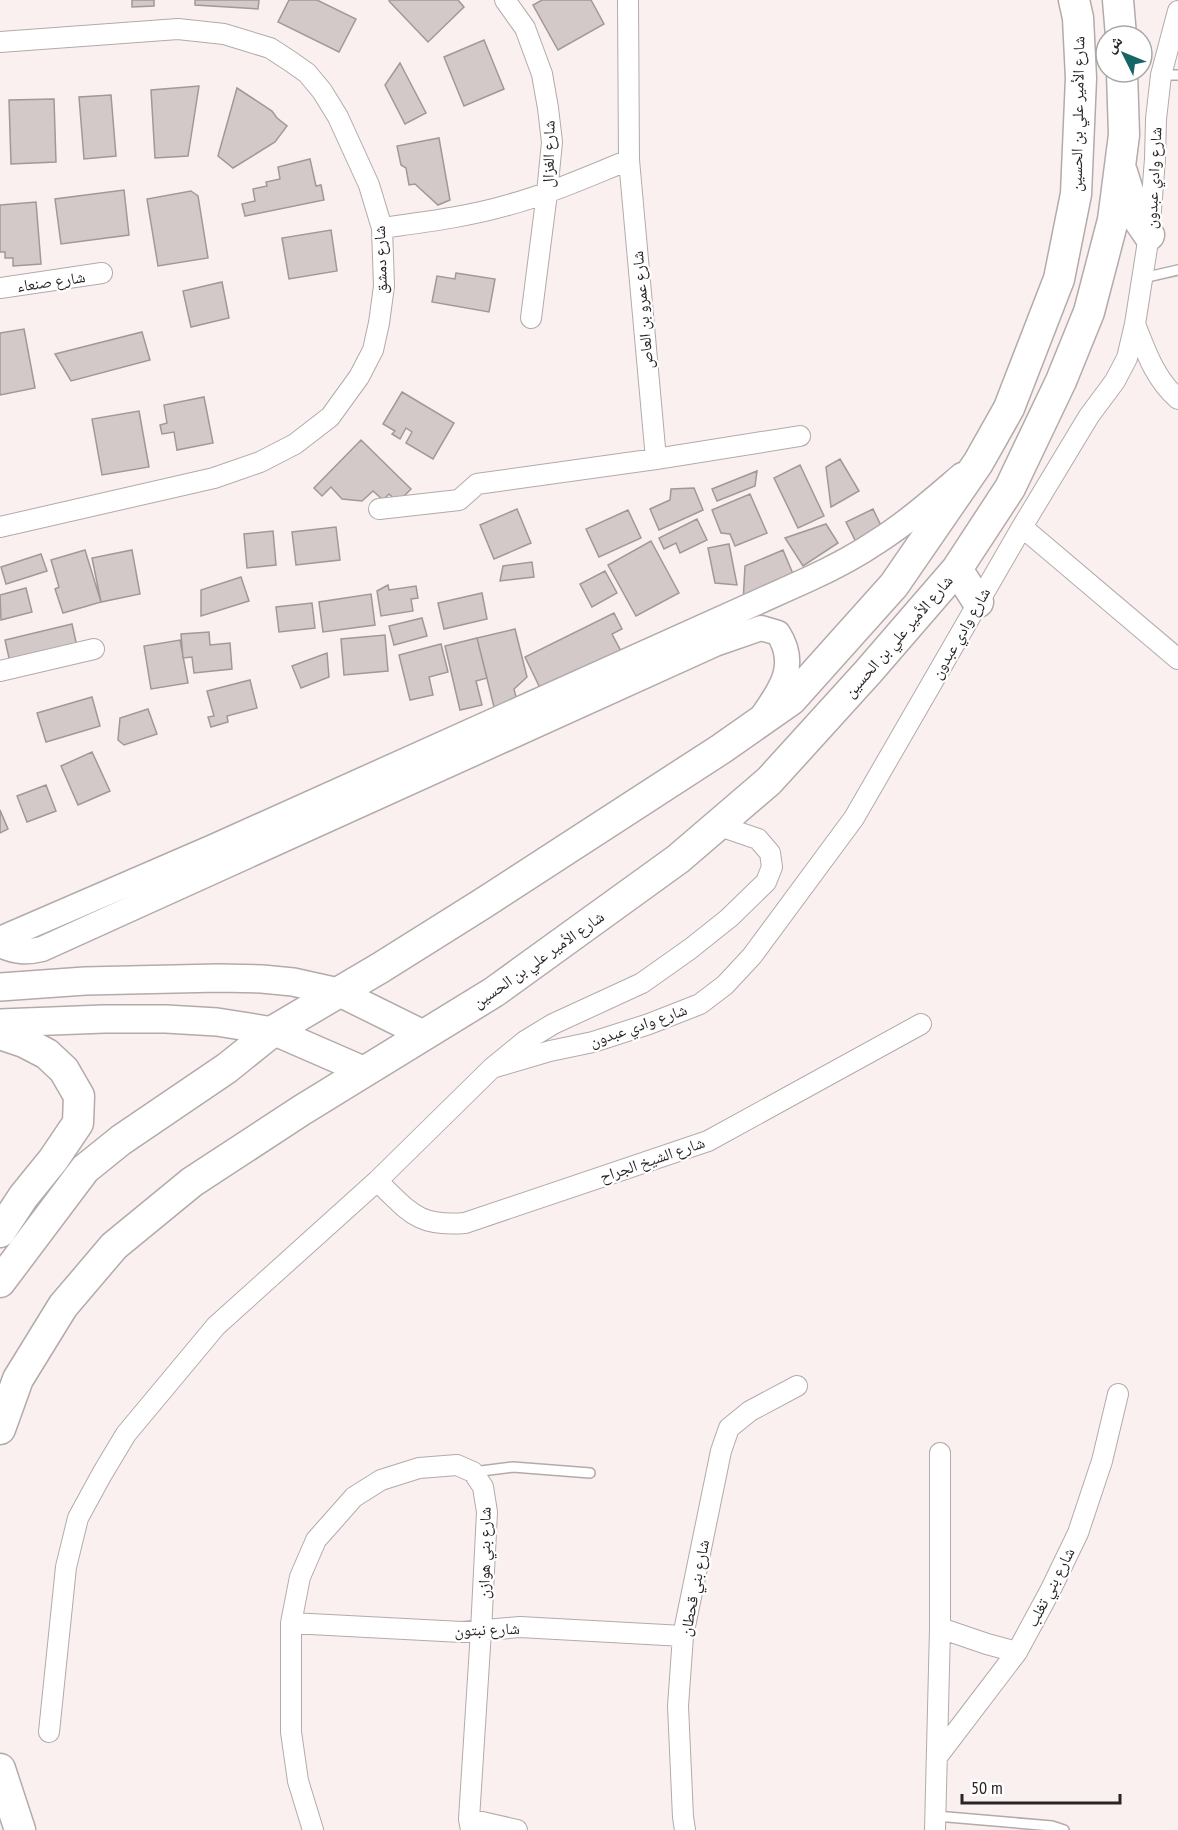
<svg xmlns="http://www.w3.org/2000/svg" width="1178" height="1830" font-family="'PT Sans Narrow','Noto Naskh Arabic',sans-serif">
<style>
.building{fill:#d3c9c9;stroke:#a19898;stroke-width:1.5}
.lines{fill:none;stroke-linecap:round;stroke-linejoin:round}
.service-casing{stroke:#b3aaaa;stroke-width:12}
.minor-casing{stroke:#b3aaaa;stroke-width:22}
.tertiary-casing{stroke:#b3aaaa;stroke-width:27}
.secondary-casing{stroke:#b3aaaa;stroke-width:30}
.primary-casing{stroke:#b3aaaa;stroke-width:33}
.service{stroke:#fff;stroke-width:9}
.minor{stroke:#fff;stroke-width:20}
.tertiary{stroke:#fff;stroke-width:24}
.secondary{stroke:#fff;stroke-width:27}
.primary{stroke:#fff;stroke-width:30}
.labels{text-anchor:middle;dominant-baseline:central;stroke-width:4.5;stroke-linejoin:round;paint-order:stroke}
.street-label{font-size:16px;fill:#292525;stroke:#fff}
</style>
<rect width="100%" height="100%" fill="#faf0f0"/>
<path class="building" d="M 132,0 L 154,0 L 154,6 L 132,7 Z
M 195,0 L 259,0 L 258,9 L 195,5 Z
M 289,0 L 317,0 L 356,19 L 339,52 L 278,22 Z
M 390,0 L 458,0 L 464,7 L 428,42 L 389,1 Z
M 542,0 L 591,0 L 604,24 L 558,50 L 533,5 Z
M 484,40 L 504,89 L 464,106 L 444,57 Z
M 400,63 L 426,113 L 405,124 L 385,85 Z
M 199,86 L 188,156 L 155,158 L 151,90 Z
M 237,88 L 272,111 L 277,118 L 287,126 L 275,142 L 233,168 L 218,156 Z
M 111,95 L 116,156 L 84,159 L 79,97 Z
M 54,99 L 56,162 L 11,164 L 9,100 Z
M 439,138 L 450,200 L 438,205 L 415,184 L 409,185 L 406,168 L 401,165 L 397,146 Z
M 310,159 L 316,186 L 321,185 L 324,200 L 245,216 L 242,204 L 255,201 L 253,189 L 267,186 L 266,182 L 280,179 L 278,167 Z
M 124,190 L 129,235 L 61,244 L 55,199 Z
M 191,191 L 198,196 L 208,258 L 158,266 L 147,199 Z
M 36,202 L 41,264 L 13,266 L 13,258 L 5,258 L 5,252 L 0,252 L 0,205 Z
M 331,230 L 337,271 L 289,279 L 282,238 Z
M 456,273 L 495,279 L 489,312 L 432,302 L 437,276 L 455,279 Z
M 222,282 L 229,318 L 191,327 L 183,291 Z
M 24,329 L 35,388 L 0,395 L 0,333 Z
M 142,332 L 150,360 L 71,381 L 55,354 Z
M 402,392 L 454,423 L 433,459 L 406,443 L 412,432 L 406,428 L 400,439 L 392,434 L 395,431 L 383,424 Z
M 204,397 L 213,443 L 177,450 L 174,432 L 162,434 L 160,425 L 167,423 L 164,405 Z
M 139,411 L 149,467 L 102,475 L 92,419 Z
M 361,440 L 411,489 L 398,502 L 389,494 L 383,500 L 373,491 L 362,501 L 342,499 L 331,487 L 322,496 L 314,488 Z
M 840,459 L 859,491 L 831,507 L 826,467 Z
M 800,465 L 824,516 L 798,528 L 774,478 Z
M 757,471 L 755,486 L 717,501 L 712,489 Z
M 694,488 L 703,510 L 659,530 L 650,509 L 670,500 L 671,489 Z
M 750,494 L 767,533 L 735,546 L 730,534 L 721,533 L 712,510 Z
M 517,509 L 531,543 L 494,559 L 480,525 Z
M 873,509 L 884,532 L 857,544 L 846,522 Z
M 628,510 L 641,538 L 599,557 L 586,529 Z
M 697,519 L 707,540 L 680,553 L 676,543 L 664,549 L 659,538 Z
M 826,524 L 838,543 L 803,566 L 785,538 Z
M 336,527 L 340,560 L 296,565 L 292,532 Z
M 273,531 L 276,565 L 247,568 L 244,534 Z
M 651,541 L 679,593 L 636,616 L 608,565 Z
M 729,544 L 737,585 L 715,583 L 708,548 Z
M 85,550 L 101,602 L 63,613 L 55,589 L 59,587 L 51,560 Z
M 132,550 L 140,594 L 101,602 L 92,558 Z
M 783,550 L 796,581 L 743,603 L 745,566 Z
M 41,554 L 47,571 L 6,584 L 1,567 Z
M 532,562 L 534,577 L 500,581 L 503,566 Z
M 605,571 L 617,593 L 592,607 L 580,584 Z
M 241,577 L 249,601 L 201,616 L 201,590 Z
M 388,585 L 389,590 L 416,586 L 418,598 L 411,599 L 413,611 L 381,616 L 377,591 Z
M 26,588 L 32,612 L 1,620 L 0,595 Z
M 482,593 L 487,619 L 444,629 L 438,603 Z
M 371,594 L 375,625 L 323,632 L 319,602 Z
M 312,603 L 315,628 L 279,632 L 276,607 Z
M 614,613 L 622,629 L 612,634 L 623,655 L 543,694 L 525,657 Z
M 422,618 L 427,636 L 394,645 L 389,626 Z
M 72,624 L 78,651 L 11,667 L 5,640 Z
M 515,629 L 527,677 L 514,689 L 517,701 L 494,707 L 477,638 Z
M 209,632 L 210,645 L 230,643 L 232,669 L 194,673 L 192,657 L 183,658 L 181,634 Z
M 385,635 L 388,671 L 344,675 L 341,639 Z
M 477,638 L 487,678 L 476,681 L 482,705 L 460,710 L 445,646 Z
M 180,640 L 188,683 L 151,689 L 144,646 Z
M 441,644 L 448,672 L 429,677 L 433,695 L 410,700 L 399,655 Z
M 327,653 L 329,677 L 301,688 L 292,666 Z
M 250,680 L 257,708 L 227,716 L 228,722 L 211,727 L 208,717 L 214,716 L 207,691 Z
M 92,697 L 100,726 L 46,742 L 37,713 Z
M 148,709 L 157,734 L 124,745 L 118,740 L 120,718 Z
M 92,752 L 110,791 L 78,805 L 61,766 Z
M 46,785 L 56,811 L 27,822 L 17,796 Z
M 0,810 L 8,829 L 0,833 Z"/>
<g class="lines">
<defs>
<path id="service" d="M 1161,75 L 1178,75
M 1143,278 L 1178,270
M 473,1472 L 513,1467 L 590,1473
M 936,1816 L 1052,1826 L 1064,1830"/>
<path id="minor" d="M 505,0 L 525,28 L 542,74 L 548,108 L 552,142 L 547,193 L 531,318
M 628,0 L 629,160 L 656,459
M 0,42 L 178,29 L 224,34 L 270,48 L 290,61 L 307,73 L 322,91 L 338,117 L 369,185 L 382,228 L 384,286 L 379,323 L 373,350 L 359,377 L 330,417 L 295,444 L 260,462 L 214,478 L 0,527
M 382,228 C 424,222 467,217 508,205 C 549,194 589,176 629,160
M 0,288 L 102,273
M 1135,324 C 1146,352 1155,379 1178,399
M 379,509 L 459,500 L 477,484 L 656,459 L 800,436
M 1022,527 L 1178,659
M 0,671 L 94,649
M 492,1068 L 550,1051 L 593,1042 L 649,1024 L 700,1004 L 725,985 L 752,956 L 854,818 L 1022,527 L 1089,416 L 1115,381 L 1127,358 L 1135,324 L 1149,235 L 1155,159 L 1156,119 L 1161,75 L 1178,11
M 377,1181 C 410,1212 417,1227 465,1223 L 708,1141 L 921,1024
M 291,1623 L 462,1632 L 520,1627 L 683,1636
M 940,1628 L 987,1644 L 1017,1652
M 49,1732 L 66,1567 L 78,1518 L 102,1474 L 126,1434 L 216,1326 L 377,1181 L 492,1068 L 525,1041 L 553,1024 L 642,983 L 690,949 L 729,918 L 766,882 L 772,867 L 770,853 L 758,839 L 717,825
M 937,1757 L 1017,1652 L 1050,1591 L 1078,1533 L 1102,1461 L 1118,1394
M 469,1819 L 517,1830
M 313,1830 L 298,1781 L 291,1732 L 291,1623 L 300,1577 L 316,1540 L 354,1497 L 381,1480 L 419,1468 L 457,1465 L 473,1472 L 483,1487 L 487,1512 L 481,1631 L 469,1819 L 471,1830
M 685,1830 L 683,1817 L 678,1706 L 683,1636 L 721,1451 L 729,1428 L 750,1411 L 797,1386
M 935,1830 L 940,1628 L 940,1453"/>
<path id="tertiary" d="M 0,939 L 213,847 L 809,579 C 833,568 856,556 878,541 C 908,522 935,498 962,475
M 0,945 C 15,952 26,953 42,949 L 715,644 L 761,628 L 778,633 C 798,664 782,688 763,715"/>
<path id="secondary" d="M 0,987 L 85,981 L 219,978 L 262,979 L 293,982 L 338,992 L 425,1035
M 0,1023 L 104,1019 L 166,1019 L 217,1022 L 273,1031 L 365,1071"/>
<path id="primary" d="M 1118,0 L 1121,36
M 1122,172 L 1136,216 L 1149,235
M 957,569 L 978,602
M 0,1034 L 24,1042 L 47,1054 L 64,1070 L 79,1096 L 78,1123 L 53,1160 L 23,1197 L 0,1232
M 0,1282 L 85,1169 L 121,1140 L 227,1068 L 273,1031 L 380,968 L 482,904 L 721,749 L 791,700 L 894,585 L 978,463 L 1009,408 L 1059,279 L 1076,194 L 1081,78 L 1078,18 L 1074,0
M 0,1429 L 18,1379 L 63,1306 L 114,1246 L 192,1182 L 302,1110 L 494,992 L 678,859 L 769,781 L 868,672 L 957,569 L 1010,488 L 1061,381 L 1089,312 L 1113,220 L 1124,135 L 1122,72
M 0,1769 L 20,1830"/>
</defs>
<use href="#service" class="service-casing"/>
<use href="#minor" class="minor-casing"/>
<use href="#tertiary" class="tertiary-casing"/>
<use href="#secondary" class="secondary-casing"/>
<use href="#primary" class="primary-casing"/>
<use href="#service" class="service"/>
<use href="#minor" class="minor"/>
<use href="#tertiary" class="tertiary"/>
<use href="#secondary" class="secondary"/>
<use href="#primary" class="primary"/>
</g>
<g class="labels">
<g class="street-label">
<text transform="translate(1077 114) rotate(-89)">شارع الأمير علي بن الحسين</text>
<text transform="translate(548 154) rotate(-89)">شارع الغزال</text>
<text transform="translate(1153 178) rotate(-87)">شارع وادي عبدون</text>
<text transform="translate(380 260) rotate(-92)">شارع دمشق</text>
<text transform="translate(51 281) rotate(-8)">شارع صنعاء</text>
<text transform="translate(642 310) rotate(-95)">شارع عمرو بن العاص</text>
<text transform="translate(960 633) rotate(-60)">شارع وادي عبدون</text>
<text transform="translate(898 636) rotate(-49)">شارع الأمير علي بن الحسين</text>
<text transform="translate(538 959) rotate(-35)">شارع الأمير علي بن الحسين</text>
<text transform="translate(638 1025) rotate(-19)">شارع وادي عبدون</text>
<text transform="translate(652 1159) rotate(-19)">شارع الشيخ الجراح</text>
<text transform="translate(484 1553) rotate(-89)">شارع بني هوازن</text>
<text transform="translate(1050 1587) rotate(-63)">شارع بني تغلب</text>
<text transform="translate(694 1588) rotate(-79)">شارع بني قحطان</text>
<text transform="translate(487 1629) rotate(-2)">شارع نبتون</text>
</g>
</g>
<g transform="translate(1124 54) rotate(313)"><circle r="28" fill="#ffffff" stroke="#a9a8a8" stroke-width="1.5"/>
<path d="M0-4.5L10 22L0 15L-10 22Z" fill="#176567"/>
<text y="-9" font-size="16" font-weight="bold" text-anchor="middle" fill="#292525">ش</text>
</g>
<path d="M962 1794v9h158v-9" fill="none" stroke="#292525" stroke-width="3"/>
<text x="971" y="1794" font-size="18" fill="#292525" stroke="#ffffff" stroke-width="4.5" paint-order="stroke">50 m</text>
</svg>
